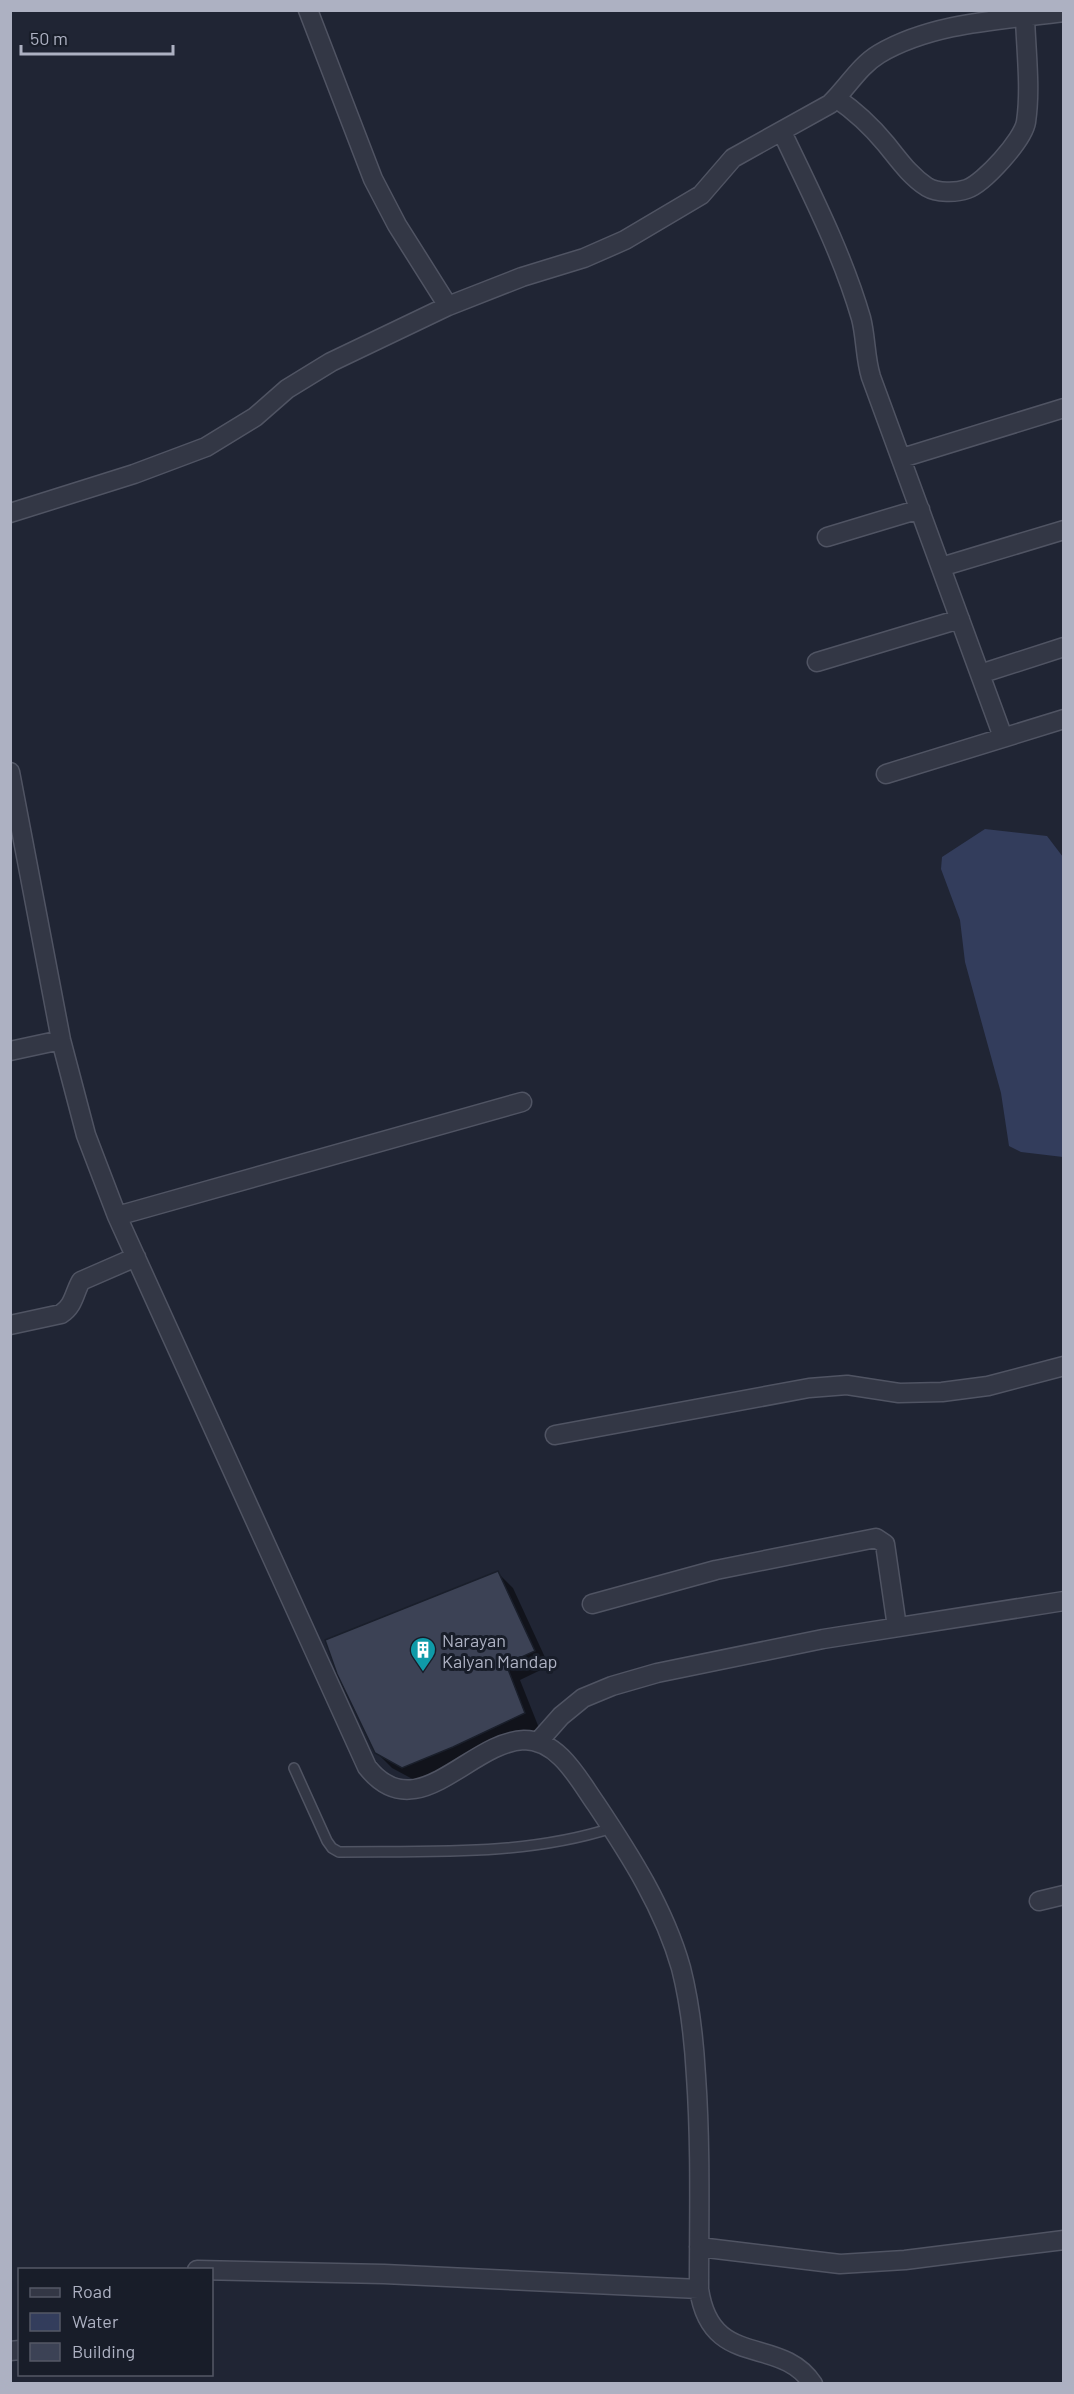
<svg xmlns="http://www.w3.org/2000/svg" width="1074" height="2394" font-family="Barlow,sans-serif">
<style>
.water{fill:#333d5c}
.shadow{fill:#0007}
.building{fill:#3c4255;stroke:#1a1f2b;stroke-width:1.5}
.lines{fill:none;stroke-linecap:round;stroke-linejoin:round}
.service-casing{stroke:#505463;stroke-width:12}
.minor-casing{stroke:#505463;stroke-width:21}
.service{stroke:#333745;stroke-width:9}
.minor{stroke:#333745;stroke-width:18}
.labels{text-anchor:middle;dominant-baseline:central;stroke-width:6;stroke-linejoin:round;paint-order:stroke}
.poi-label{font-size:18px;fill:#adb1c2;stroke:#181d29;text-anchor:start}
</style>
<rect width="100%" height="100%" fill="#202534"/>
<path class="water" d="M 985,829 L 1047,836 L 1063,857 L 1063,1157 L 1021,1152 L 1009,1146 L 1001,1093 L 965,962 L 960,920 L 941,869 L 942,857 Z"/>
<path class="shadow" d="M 498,1573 L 513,1588 L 549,1666 L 520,1680 L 539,1728 L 469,1762 L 418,1782 L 392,1768 L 376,1752 Z"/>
<path class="building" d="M 498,1571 L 535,1651 L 506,1664 L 525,1713 L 453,1747 L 402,1768 L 375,1753 L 337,1674 L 325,1640 Z"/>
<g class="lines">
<defs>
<path id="service" d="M 294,1768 L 327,1841 L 332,1848 L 339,1852 C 430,1851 525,1856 612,1828"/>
<path id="minor" d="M 308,10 L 373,179 L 397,225 L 448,306
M 836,98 C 855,111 872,127 886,144 C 899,160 910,176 927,187 C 937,193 956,193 967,189 C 984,183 1023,140 1026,122 C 1031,88 1026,51 1025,17
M 782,132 C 811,193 842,253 861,318 C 866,337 865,358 871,377 L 1003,737
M 902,458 L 1064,408
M 10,513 L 134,474 L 206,447 L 255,417 L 287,389 L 331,362 L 448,306 L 522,277 L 584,258 L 625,240 L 701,195 L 733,158 L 830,104 C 847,88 859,66 879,54 C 933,22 1003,20 1064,12
M 827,537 L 920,509
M 941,567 L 1064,530
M 817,662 L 960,619
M 980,674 L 1064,647
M 10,772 L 61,1040 L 86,1135 L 117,1216 L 367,1767 C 417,1830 469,1742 524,1740 C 559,1740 579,1780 596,1804 C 630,1855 664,1908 681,1968 C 690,2003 694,2040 696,2076 C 701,2147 699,2218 699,2289 C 711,2371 780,2334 813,2384
M 886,774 L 1064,719
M 10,1051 L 61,1040
M 117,1216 L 522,1102
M 10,1325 L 61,1314 C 74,1306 74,1293 81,1281 L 136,1257
M 555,1435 L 809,1388 L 847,1385 L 899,1393 L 942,1392 L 988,1386 L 1064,1366
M 592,1604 L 716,1570 L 876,1538 L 885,1544 L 897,1627
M 538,1742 L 561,1716 L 583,1698 L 612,1686 L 657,1673 L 823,1639 L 1064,1601
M 1039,1901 L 1064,1895
M 699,2247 L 840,2264 L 905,2260 L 1064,2240
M 197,2270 L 384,2274 L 699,2289
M 10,2351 L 20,2350"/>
</defs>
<use href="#service" class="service-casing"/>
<use href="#minor" class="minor-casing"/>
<use href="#service" class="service"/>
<use href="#minor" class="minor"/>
</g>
<defs>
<symbol id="building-pin" viewBox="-11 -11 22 30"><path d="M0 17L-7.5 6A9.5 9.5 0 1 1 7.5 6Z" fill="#0f9aa8" stroke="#181d29"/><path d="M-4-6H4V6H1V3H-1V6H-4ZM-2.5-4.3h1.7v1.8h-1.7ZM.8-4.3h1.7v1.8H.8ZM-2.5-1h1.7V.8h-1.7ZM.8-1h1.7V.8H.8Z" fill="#fff"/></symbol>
</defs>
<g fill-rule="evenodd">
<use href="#building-pin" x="408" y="1635" width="30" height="40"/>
</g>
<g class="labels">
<g class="poi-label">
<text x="442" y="1640">Narayan<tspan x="442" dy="21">Kalyan Mandap</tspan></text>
</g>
</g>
<rect width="1074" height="2394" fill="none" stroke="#adb1c2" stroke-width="24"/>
<rect x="18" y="2268" width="195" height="108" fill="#181d29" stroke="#545866" stroke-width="1.5"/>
<rect x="30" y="2288" width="30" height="9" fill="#333745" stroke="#545866" stroke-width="1.5"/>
<text x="72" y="2298" font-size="18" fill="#adb1c2">Road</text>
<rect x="30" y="2313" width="30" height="18" fill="#333d5c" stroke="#545866" stroke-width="1.5"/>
<text x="72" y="2328" font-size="18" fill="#adb1c2">Water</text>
<rect x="30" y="2343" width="30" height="18" fill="#3c4255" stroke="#545866" stroke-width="1.5"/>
<text x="72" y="2358" font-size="18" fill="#adb1c2">Building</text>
<path d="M21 45v9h152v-9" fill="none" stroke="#adb1c2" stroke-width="3"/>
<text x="30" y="45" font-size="18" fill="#adb1c2" stroke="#181d29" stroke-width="4.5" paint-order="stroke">50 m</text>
</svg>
